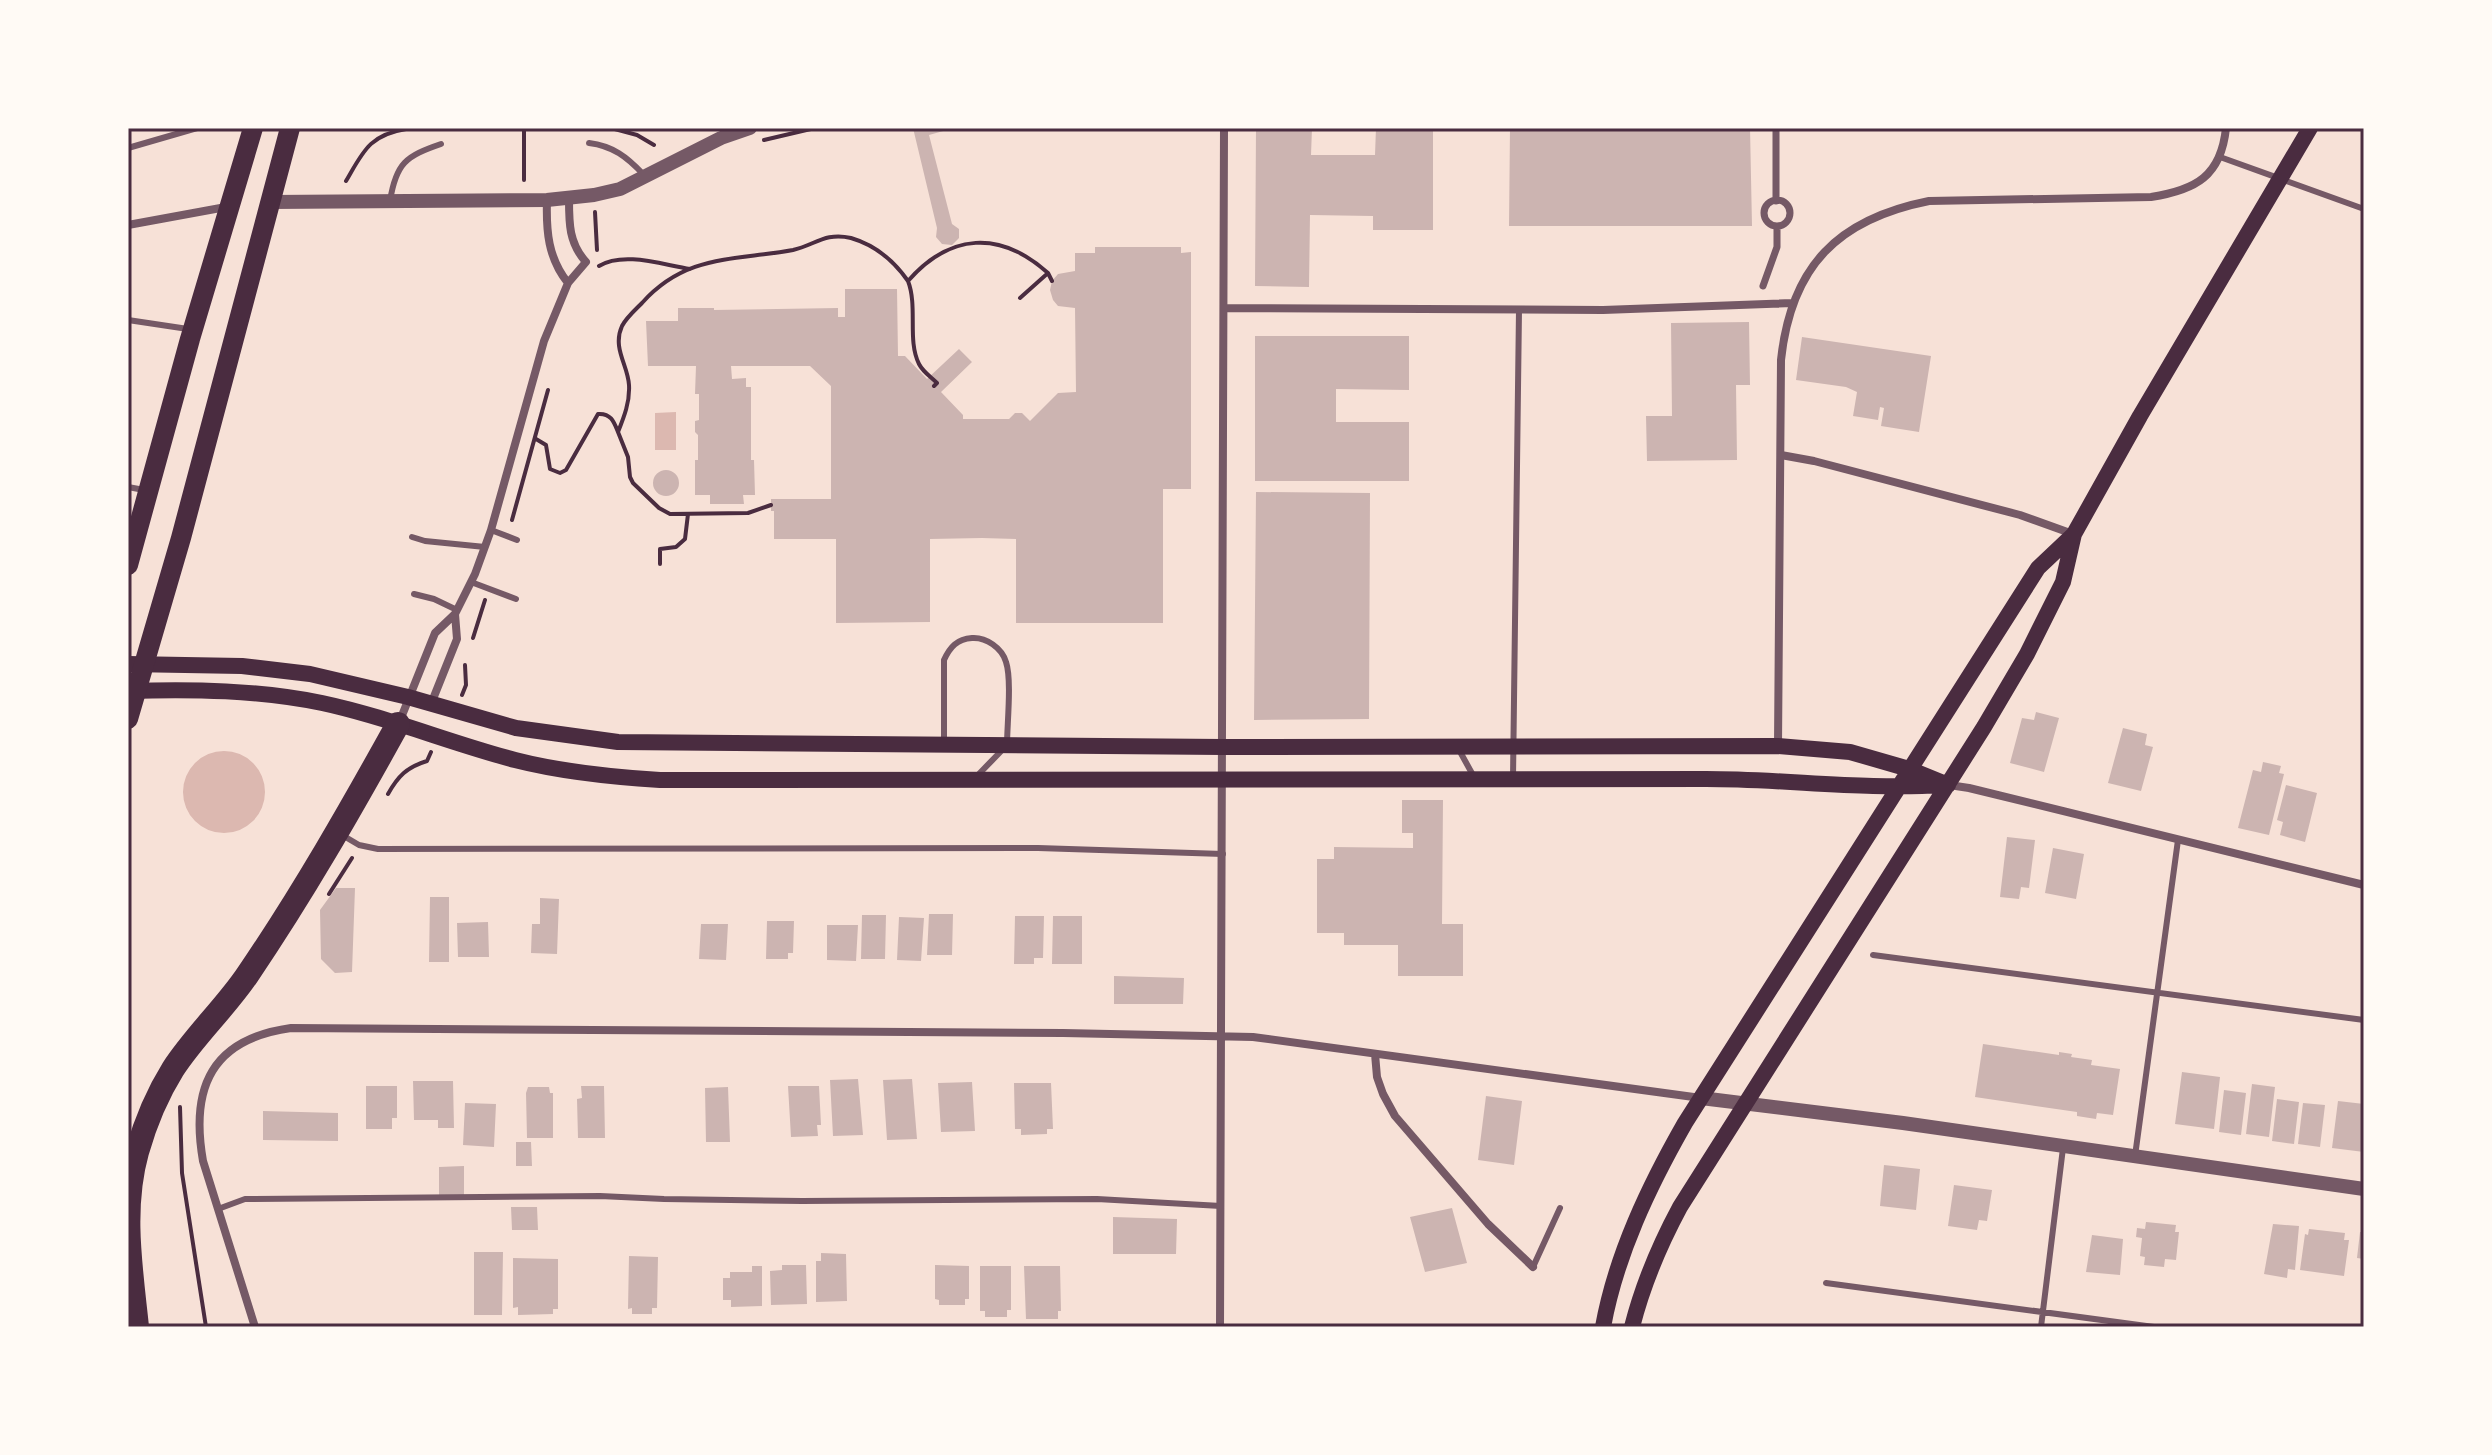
<svg xmlns="http://www.w3.org/2000/svg" width="2492" height="1455" font-family="'Source Serif 4',serif">
<style>
.water{fill:#dcb8b0}
.building{fill:#ccb4b1}
.lines{fill:none;stroke-linecap:round;stroke-linejoin:round}
.path{stroke:#4a2c40;stroke-width:4}
.service{stroke:#755966;stroke-width:6}
.pedestrian{stroke:#755966;stroke-width:7}
.minor{stroke:#755966;stroke-width:8}
.tertiary{stroke:#755966;stroke-width:14}
.secondary{stroke:#4a2c40;stroke-width:16}
.primary{stroke:#4a2c40;stroke-width:20}
.motorway{stroke:#4a2c40;stroke-width:24}
.neatline{fill:none;stroke:#4a2c40;stroke-width:3}
</style>
<rect width="100%" height="100%" fill="#f7e1d7"/>
<path class="water" d="M 676,412 L 676,450 L 655,450 L 655,413 Z
M183 792a41 41 0 1 1 82 0a41 41 0 1 1-82 0Z"/>
<path class="building" d="M 913,128 L 954,128 L 929,135 L 952,224 L 959,229 L 959,238 L 952,245 L 942,244 L 936,237 L 937,228 Z
M 1256,128 L 1312,128 L 1311,155 L 1375,155 L 1376,128 L 1433,128 L 1433,230 L 1373,230 L 1373,216 L 1310,215 L 1309,287 L 1255,286 Z
M 1510,128 L 1750,128 L 1752,226 L 1509,226 Z
M 1095,247 L 1181,247 L 1181,253 L 1191,252 L 1191,489 L 1163,489 L 1163,623 L 1016,623 L 1016,539 L 982,538 L 930,539 L 930,622 L 836,623 L 836,539 L 774,539 L 774,511 L 771,511 L 771,499 L 831,499 L 831,386 L 810,366 L 731,366 L 732,379 L 746,378 L 746,387 L 751,387 L 751,460 L 754,460 L 755,495 L 743,495 L 744,504 L 710,504 L 710,495 L 695,495 L 695,460 L 698,460 L 698,435 L 695,432 L 695,421 L 699,420 L 699,394 L 695,394 L 696,366 L 648,366 L 646,321 L 678,321 L 678,308 L 714,308 L 714,310 L 838,308 L 838,317 L 845,317 L 845,289 L 897,289 L 898,356 L 905,356 L 927,379 L 959,349 L 972,362 L 941,392 L 963,415 L 963,419 L 1009,419 L 1015,413 L 1022,413 L 1030,421 L 1058,393 L 1076,392 L 1075,308 L 1058,306 L 1053,300 L 1050,290 L 1052,281 L 1058,274 L 1075,271 L 1075,253 L 1095,253 Z
M 1749,322 L 1750,385 L 1736,385 L 1737,460 L 1647,461 L 1646,416 L 1672,416 L 1671,323 Z
M 1255,336 L 1409,336 L 1409,390 L 1336,389 L 1336,422 L 1409,422 L 1409,481 L 1255,481 Z
M 1802,337 L 1931,356 L 1919,432 L 1881,426 L 1884,408 L 1880,407 L 1878,420 L 1853,416 L 1857,392 L 1846,387 L 1796,380 Z
M653 483a13 13 0 1 1 26 0a13 13 0 1 1-26 0Z
M 1256,492 L 1370,493 L 1369,719 L 1254,720 Z
M 2036,712 L 2059,718 L 2044,772 L 2010,763 L 2022,718 L 2034,720 Z
M 2123,728 L 2147,734 L 2145,745 L 2153,747 L 2141,791 L 2108,783 Z
M 2263,762 L 2281,766 L 2279,773 L 2284,774 L 2269,835 L 2238,828 L 2253,770 L 2261,772 Z
M 2286,785 L 2317,793 L 2305,842 L 2280,835 L 2283,822 L 2277,820 Z
M 1402,800 L 1443,800 L 1442,924 L 1463,924 L 1463,976 L 1398,976 L 1398,945 L 1344,945 L 1344,933 L 1317,933 L 1317,859 L 1334,859 L 1334,847 L 1413,848 L 1413,833 L 1402,833 Z
M 2007,837 L 2035,840 L 2029,888 L 2021,887 L 2019,899 L 2000,897 Z
M 2053,848 L 2084,854 L 2076,899 L 2045,893 Z
M 336,888 L 355,888 L 352,972 L 335,973 L 321,959 L 320,910 Z
M 430,897 L 449,897 L 449,962 L 429,962 Z
M 540,898 L 559,899 L 557,954 L 531,953 L 532,924 L 540,924 Z
M 929,914 L 953,914 L 952,955 L 927,955 Z
M 862,915 L 886,915 L 885,959 L 861,959 Z
M 1015,916 L 1044,916 L 1043,958 L 1034,958 L 1034,964 L 1014,964 Z
M 1053,916 L 1082,916 L 1082,964 L 1052,964 Z
M 899,917 L 924,918 L 921,961 L 897,960 Z
M 767,921 L 794,921 L 793,953 L 788,953 L 788,959 L 766,959 Z
M 488,922 L 489,957 L 458,957 L 457,923 Z
M 701,924 L 728,924 L 726,960 L 699,959 Z
M 827,925 L 858,925 L 856,961 L 827,960 Z
M 1114,976 L 1184,978 L 1183,1004 L 1114,1004 Z
M 1983,1044 L 2059,1055 L 2059,1052 L 2072,1054 L 2071,1057 L 2092,1060 L 2091,1065 L 2120,1069 L 2113,1115 L 2097,1113 L 2096,1119 L 2077,1116 L 2077,1112 L 1975,1097 Z
M 2182,1072 L 2220,1077 L 2214,1129 L 2175,1124 Z
M 858,1079 L 863,1135 L 833,1136 L 830,1080 Z
M 912,1079 L 917,1139 L 887,1140 L 883,1080 Z
M 413,1081 L 453,1081 L 454,1128 L 438,1128 L 438,1120 L 414,1120 Z
M 972,1082 L 975,1131 L 941,1132 L 938,1083 Z
M 1014,1083 L 1051,1083 L 1053,1129 L 1047,1129 L 1047,1134 L 1021,1135 L 1021,1129 L 1015,1129 Z
M 2252,1084 L 2275,1087 L 2269,1137 L 2246,1134 Z
M 366,1086 L 397,1086 L 397,1118 L 392,1118 L 392,1129 L 366,1129 Z
M 581,1086 L 604,1086 L 605,1138 L 578,1138 L 577,1099 L 582,1098 Z
M 788,1086 L 819,1086 L 821,1125 L 817,1125 L 818,1136 L 791,1137 Z
M 528,1087 L 549,1087 L 550,1093 L 553,1093 L 553,1138 L 527,1138 L 526,1093 Z
M 728,1087 L 730,1142 L 706,1142 L 705,1088 Z
M 2224,1090 L 2246,1093 L 2241,1135 L 2219,1132 Z
M 1486,1096 L 1522,1101 L 1514,1165 L 1478,1160 Z
M 2277,1099 L 2299,1102 L 2294,1144 L 2272,1141 Z
M 2338,1101 L 2364,1104 L 2364,1152 L 2332,1148 Z
M 465,1103 L 496,1104 L 494,1147 L 463,1145 Z
M 2303,1103 L 2325,1105 L 2320,1147 L 2298,1144 Z
M 263,1111 L 338,1113 L 338,1141 L 263,1140 Z
M 516,1142 L 531,1142 L 532,1166 L 516,1166 Z
M 1884,1165 L 1920,1169 L 1916,1210 L 1880,1206 Z
M 464,1166 L 464,1195 L 439,1195 L 439,1167 Z
M 1954,1185 L 1992,1190 L 1987,1221 L 1979,1220 L 1977,1230 L 1948,1226 Z
M 511,1207 L 537,1207 L 538,1230 L 512,1230 Z
M 1452,1208 L 1467,1263 L 1425,1272 L 1410,1217 Z
M 1113,1217 L 1177,1219 L 1176,1254 L 1113,1254 Z
M 2146,1222 L 2176,1225 L 2175,1232 L 2179,1232 L 2176,1260 L 2165,1259 L 2164,1267 L 2144,1265 L 2145,1257 L 2140,1256 L 2142,1238 L 2136,1237 L 2137,1228 L 2145,1229 Z
M 2273,1224 L 2299,1226 L 2295,1270 L 2288,1269 L 2287,1278 L 2264,1274 Z
M 2309,1229 L 2345,1233 L 2344,1240 L 2349,1240 L 2344,1276 L 2300,1270 L 2305,1234 L 2308,1235 Z
M 2360,1232 L 2364,1232 L 2364,1259 L 2357,1258 Z
M 2092,1235 L 2123,1239 L 2120,1275 L 2086,1272 Z
M 474,1252 L 503,1252 L 502,1315 L 474,1315 Z
M 821,1253 L 846,1254 L 847,1301 L 816,1302 L 816,1261 L 821,1261 Z
M 629,1256 L 658,1257 L 657,1308 L 652,1308 L 652,1314 L 632,1314 L 632,1308 L 628,1309 Z
M 513,1258 L 558,1259 L 558,1309 L 553,1309 L 553,1314 L 518,1315 L 518,1307 L 513,1308 Z
M 782,1265 L 806,1265 L 807,1304 L 771,1305 L 770,1271 L 782,1270 Z
M 935,1265 L 969,1266 L 969,1299 L 965,1299 L 965,1305 L 939,1305 L 939,1300 L 935,1299 Z
M 752,1266 L 762,1266 L 762,1306 L 731,1307 L 731,1300 L 723,1300 L 723,1278 L 730,1278 L 730,1272 L 752,1272 Z
M 980,1266 L 1011,1266 L 1011,1310 L 1007,1310 L 1007,1317 L 985,1317 L 985,1311 L 980,1311 Z
M 1024,1266 L 1060,1266 L 1061,1311 L 1058,1311 L 1058,1319 L 1026,1319 Z"/>
<g class="lines">
<path class="path" d="M 524,128 L 524,180
M 611,128 L 637,135 L 654,145
M 764,140 L 815,128
M 346,181 C 363,152 369,135 406,129 L 514,128
M 595,212 L 597,250
M 599,266 C 624,251 663,265 690,269
M 1048,273 L 1052,281
M 934,386 L 937,383 C 931,377 923,372 919,364 C 907,340 918,307 908,281 C 950,233 1000,230 1048,273 L 1020,298
M 536,439 L 546,445 L 550,469 L 560,473 L 566,470 L 598,414 C 611,413 614,422 618,432
M 771,505 L 748,513 L 670,514 L 659,508 L 633,483 L 630,477 L 628,457 L 618,432 C 624,417 630,402 629,385 C 628,365 612,348 622,326 C 626,318 635,310 642,303 C 686,254 733,261 793,250 C 815,245 825,232 851,238 C 875,245 894,261 908,281
M 512,520 L 548,390
M 660,564 L 660,549 L 676,547 L 685,539 L 688,514
M 473,638 L 485,600
M 462,695 L 466,685 L 465,665
M 388,794 C 398,776 407,767 427,761 L 431,752
M 329,894 L 352,858
M 180,1107 L 182,1173 L 206,1327"/>
<path class="service" d="M 589,143 C 613,146 627,157 643,174
M 128,148 L 197,128
M 2220,157 L 2364,209
M 390,201 C 396,163 406,156 441,144
M 128,320 L 188,329
M 128,487 L 144,490
M 491,530 L 517,540
M 412,537 L 425,541 L 485,547
M 471,582 L 516,599
M 414,594 L 434,599 L 457,610
M 944,742 L 944,660 C 950,647 957,639 972,638 C 986,637 1002,648 1006,662 C 1012,680 1007,725 1007,745 L 976,777
M 1458,748 L 1474,777
M 1513,778 L 1519,310
M 342,835 L 359,845 L 378,849 L 1038,848 L 1223,854
M 1873,955 L 2364,1020
M 2135,1156 L 2178,840
M 218,1209 L 245,1199 L 600,1196 L 664,1199 L 802,1201 L 1097,1199 L 1221,1206
M 1533,1267 L 1560,1208
M 1826,1283 L 2154,1327
M 2041,1327 L 2063,1148"/>
<path class="pedestrian" d="M 1776,128 L 1776,201
M1764 213a13 13 0 1 1 26 0a13 13 0 1 1-26 0Z
M 1763,286 L 1777,247 L 1777,226"/>
<path class="minor" d="M 547,200 C 546,231 548,258 568,283
M 128,225 L 226,207
M 1225,308 L 1603,310 L 1792,303
M 1781,455 L 1814,461 L 2020,515 L 2073,534
M 431,704 L 457,639 L 455,614
M 399,723 L 435,633 L 455,614 L 475,574 L 491,530 L 544,341 L 568,283 L 586,262 C 569,243 569,224 569,199
M 1778,746 L 1781,360 C 1791,266 1838,219 1929,201 L 2151,197 C 2196,190 2221,176 2226,128
M 1949,785 L 1969,788 L 2364,885
M 1375,1054 L 1377,1077 L 1383,1094 L 1395,1116 L 1488,1224 L 1533,1267
M 255,1327 L 203,1161 C 190,1087 212,1039 291,1028 L 1063,1033 L 1253,1037 L 1701,1098
M 1220,1327 L 1224,128"/>
<path class="tertiary" d="M 271,202 L 547,200 L 594,195 L 620,189 L 721,138 L 750,128
M 1701,1098 L 1903,1123 L 2364,1189"/>
<path class="secondary" d="M 128,664 L 242,666 L 310,674 L 408,697 L 516,728 L 618,742 L 1223,747 L 1778,746 L 1850,752 L 1909,769 L 1948,785
M 128,691 C 193,689 259,690 322,703 C 388,717 450,743 515,760 C 562,772 611,777 660,780 L 1706,779 C 1786,779 1864,790 1943,785
M 1603,1327 C 1616,1255 1649,1186 1685,1123 L 2038,568 L 2074,534
M 1632,1327 C 1643,1284 1659,1246 1680,1207 L 1984,727 L 2027,654 L 2063,582 L 2074,534 L 2140,416 L 2310,128"/>
<path class="primary" d="M 128,565 L 190,339 L 253,128
M 128,719 L 181,538 L 290,128"/>
<path class="motorway" d="M 137,1327 C 131,1269 121,1209 137,1152 C 145,1124 158,1093 173,1069 C 195,1035 226,1007 248,974 C 303,893 351,809 398,724"/>
</g>
<rect width="2492" height="1455" fill="none" stroke="#fffaf5" stroke-width="260"/>
<rect x="130" y="130" width="2232" height="1195" class="neatline"/>
</svg>
